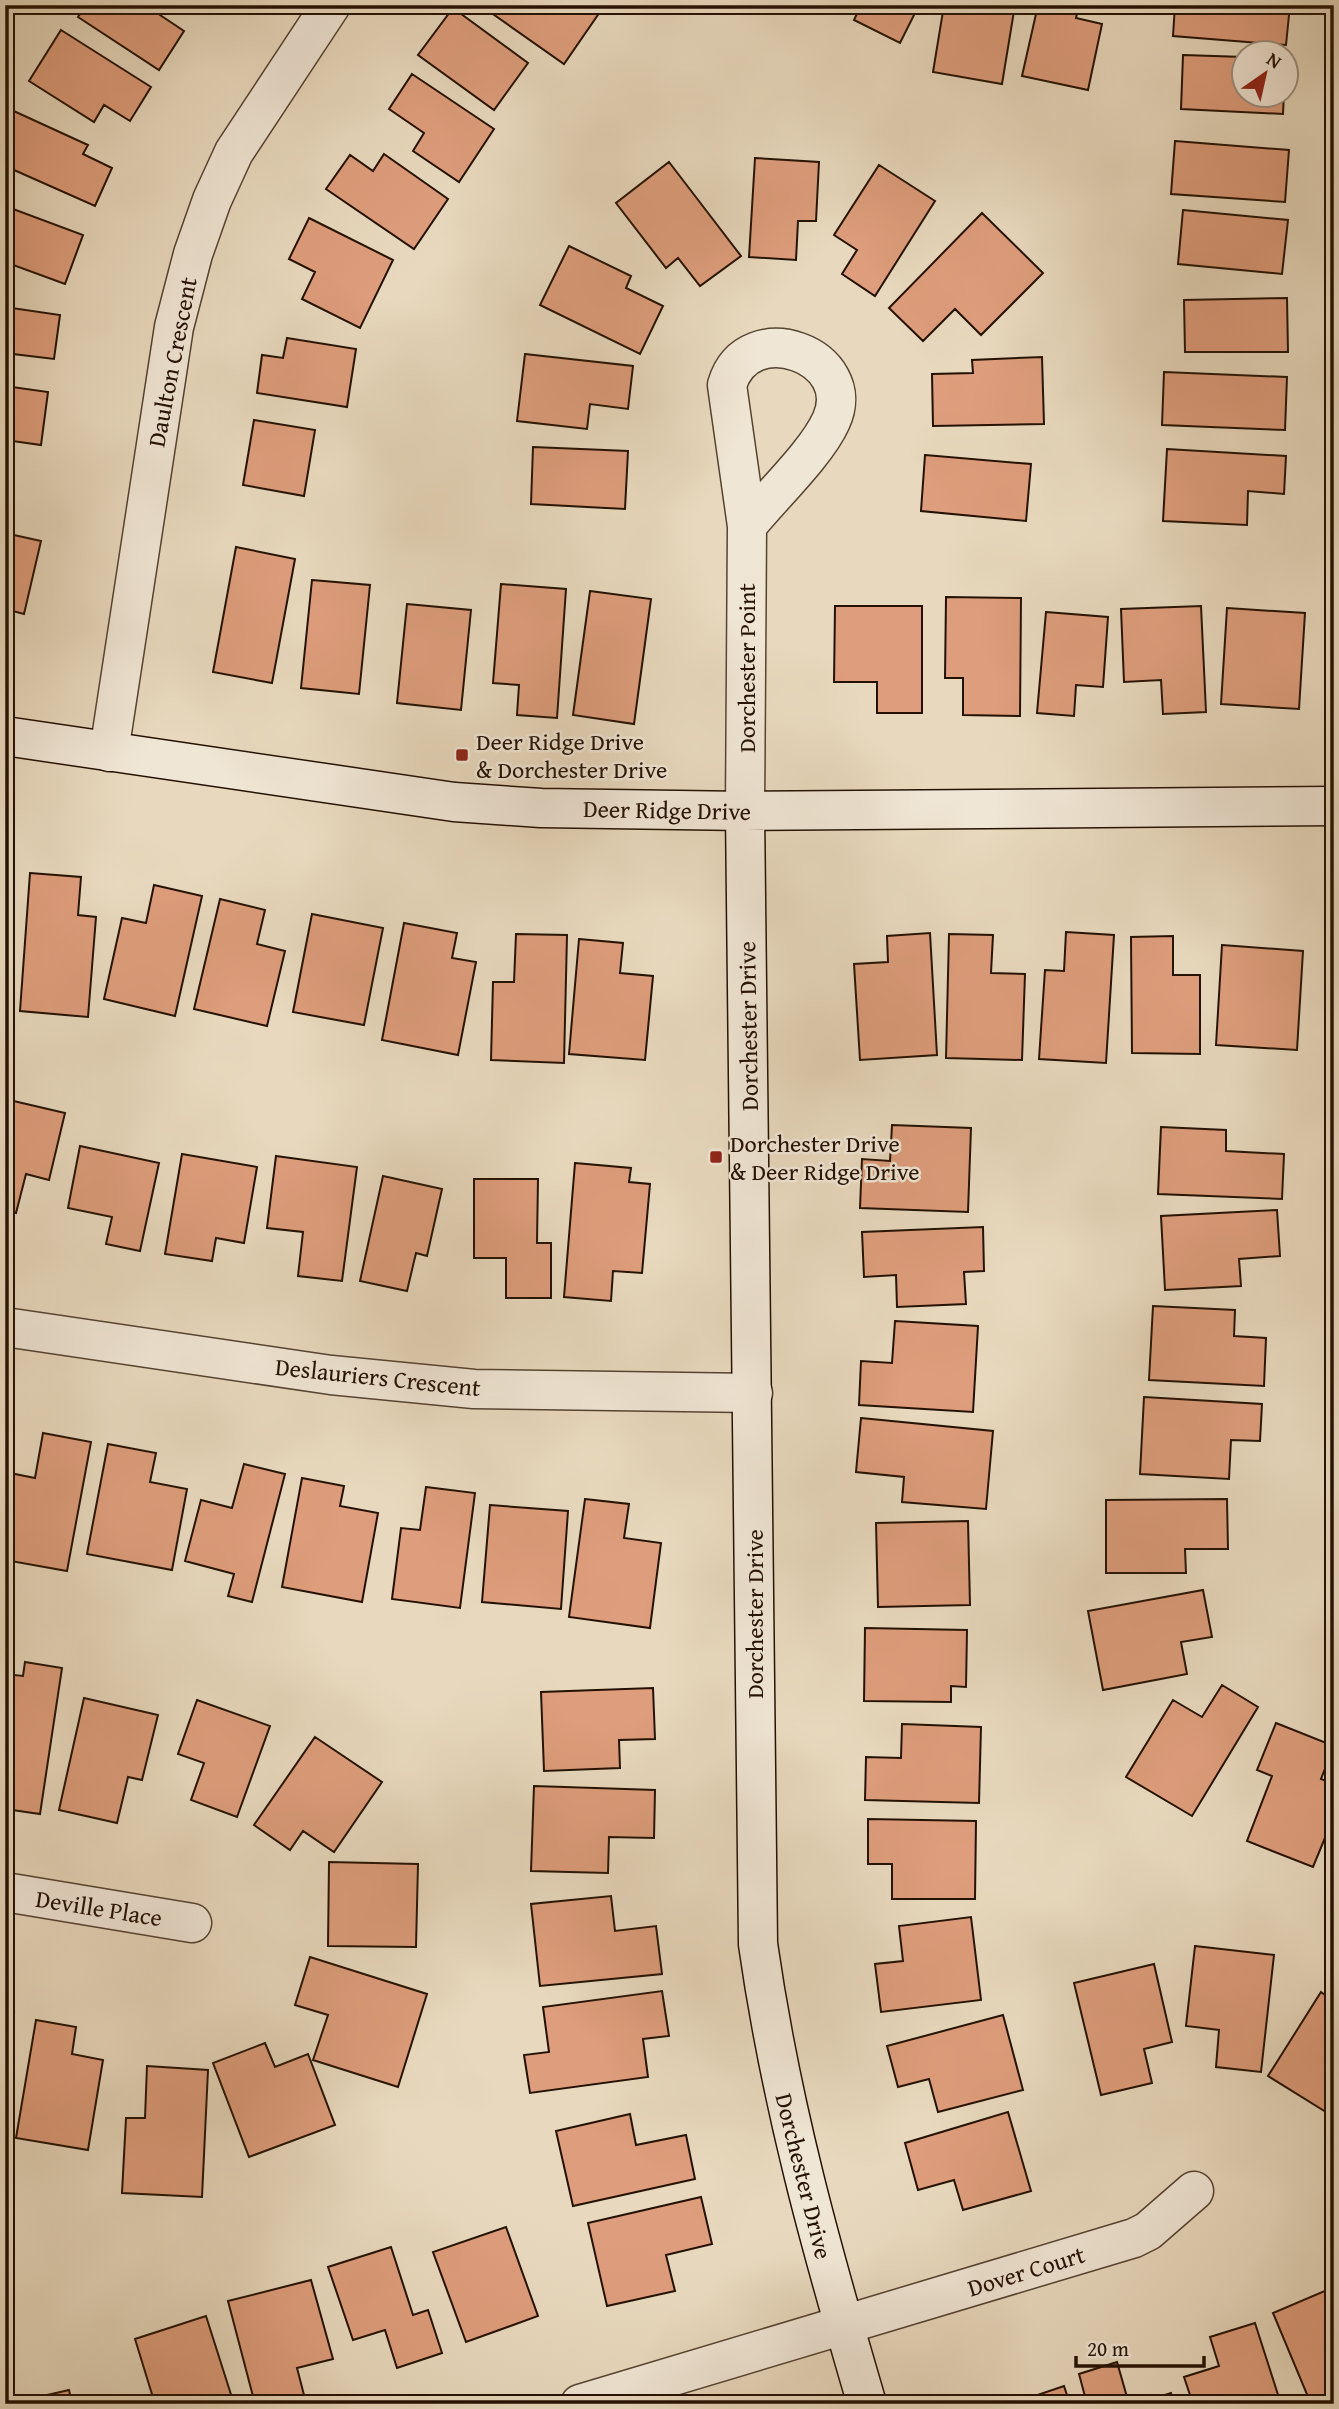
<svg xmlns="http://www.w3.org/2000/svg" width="1339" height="2409" font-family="'Gentium Book Plus',serif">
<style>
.building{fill:#de9d7c;stroke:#241102;stroke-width:2}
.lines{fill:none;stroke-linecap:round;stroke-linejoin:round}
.street-casing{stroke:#554331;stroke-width:41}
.secondary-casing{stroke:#241102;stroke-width:41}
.street{stroke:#f0e6d5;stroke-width:38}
.secondary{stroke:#f0e6d5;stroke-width:38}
.poi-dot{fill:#8f2418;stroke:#f0e6d5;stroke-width:2.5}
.labels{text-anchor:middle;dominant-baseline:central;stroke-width:5;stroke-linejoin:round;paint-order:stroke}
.street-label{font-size:24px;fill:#241102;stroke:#f0e6d5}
.poi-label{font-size:24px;fill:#241102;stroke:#f0e6d5;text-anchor:start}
</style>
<rect width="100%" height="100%" fill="#e8d9be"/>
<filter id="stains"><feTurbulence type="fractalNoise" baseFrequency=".00286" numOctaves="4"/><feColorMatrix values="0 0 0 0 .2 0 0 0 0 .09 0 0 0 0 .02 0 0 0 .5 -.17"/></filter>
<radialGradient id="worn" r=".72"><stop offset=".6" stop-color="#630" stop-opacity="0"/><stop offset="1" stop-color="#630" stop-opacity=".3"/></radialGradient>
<path class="building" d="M 86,5 L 166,5 L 160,15 L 184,31 L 159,70 L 78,17 Z
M 480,5 L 597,5 L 602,9 L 564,64 Z
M 861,5 L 919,5 L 900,43 L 854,20 Z
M 944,5 L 1015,5 L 1002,84 L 933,72 Z
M 1038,5 L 1079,5 L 1076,18 L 1102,24 L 1088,90 L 1022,76 Z
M 1175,5 L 1290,5 L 1286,45 L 1173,36 Z
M 453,8 L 528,63 L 494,110 L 418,55 Z
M 61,30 L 151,87 L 130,121 L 104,105 L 94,122 L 29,81 Z
M 1183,55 L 1244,57 L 1244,94 L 1284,94 L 1283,114 L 1181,109 Z
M 412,74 L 494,129 L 459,182 L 413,151 L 424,133 L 389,109 Z
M 5,107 L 88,145 L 83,154 L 112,168 L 95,206 L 5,166 Z
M 1175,141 L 1289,150 L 1285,202 L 1171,194 Z
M 384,154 L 448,199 L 414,249 L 326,189 L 350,155 L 373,171 Z
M 755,158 L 819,162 L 816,221 L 798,221 L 796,260 L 749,257 Z
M 669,162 L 741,256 L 700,286 L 678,258 L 666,268 L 616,203 Z
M 879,165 L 935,201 L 875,296 L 842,274 L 857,250 L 834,235 Z
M 5,206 L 83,235 L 65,284 L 5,262 Z
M 1183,210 L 1288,220 L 1282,274 L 1178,264 Z
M 982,213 L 1043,273 L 981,335 L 955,309 L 923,341 L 889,308 Z
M 309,218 L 393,260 L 360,328 L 302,299 L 315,272 L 289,259 Z
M 569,246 L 631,276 L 626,288 L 663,306 L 640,354 L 540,305 Z
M 1287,298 L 1288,352 L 1185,352 L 1184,300 Z
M 5,307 L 60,315 L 54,359 L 5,353 Z
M 287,338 L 356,349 L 347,407 L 257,393 L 262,355 L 283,358 Z
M 525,354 L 633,366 L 628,409 L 590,404 L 587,429 L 517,421 Z
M 1042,357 L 1044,424 L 933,426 L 932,374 L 973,373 L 972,360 Z
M 1164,372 L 1287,377 L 1285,430 L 1162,425 Z
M 5,386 L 48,392 L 41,445 L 5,440 Z
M 254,420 L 315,430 L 304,496 L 243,485 Z
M 533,447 L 628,451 L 625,509 L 531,504 Z
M 1167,449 L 1286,456 L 1284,494 L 1248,491 L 1247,525 L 1163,521 Z
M 925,455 L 1031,464 L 1026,521 L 921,511 Z
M 5,533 L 41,541 L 24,614 L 5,609 Z
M 236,547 L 295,559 L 272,683 L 213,672 Z
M 312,580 L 370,585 L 359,694 L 301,688 Z
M 501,584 L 566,589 L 557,718 L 517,715 L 519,685 L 493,683 Z
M 590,591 L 651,599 L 634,724 L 573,715 Z
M 946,597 L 1021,598 L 1020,716 L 963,715 L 963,678 L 945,678 Z
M 407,604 L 471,610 L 461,710 L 397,703 Z
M 835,606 L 922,606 L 922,713 L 877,713 L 877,682 L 834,682 Z
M 1201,606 L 1206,712 L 1163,714 L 1161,680 L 1124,682 L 1121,609 Z
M 1227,608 L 1305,613 L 1299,709 L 1221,704 Z
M 1046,612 L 1108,617 L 1103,687 L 1076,685 L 1074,716 L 1037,713 Z
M 30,873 L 81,877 L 78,915 L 96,917 L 88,1017 L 20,1011 Z
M 154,885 L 202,896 L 175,1016 L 104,999 L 122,918 L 146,923 Z
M 220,899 L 265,910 L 257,944 L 285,951 L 267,1026 L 194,1009 Z
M 312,914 L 383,928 L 364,1025 L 293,1012 Z
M 404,923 L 457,933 L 452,958 L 476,962 L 458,1055 L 382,1040 Z
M 1066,932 L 1114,935 L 1106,1063 L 1039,1059 L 1045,970 L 1064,971 Z
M 930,933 L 937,1055 L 860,1060 L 854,964 L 888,962 L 887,936 Z
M 516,934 L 567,935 L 564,1063 L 491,1060 L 493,982 L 514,982 Z
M 949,934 L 993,935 L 991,973 L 1025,974 L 1022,1060 L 946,1058 Z
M 1173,936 L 1173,975 L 1200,975 L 1200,1054 L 1132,1053 L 1131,937 Z
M 579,939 L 623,943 L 620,973 L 653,976 L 645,1060 L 569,1054 Z
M 1222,945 L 1303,951 L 1297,1050 L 1216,1045 Z
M 5,1099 L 65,1113 L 49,1180 L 26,1174 L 16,1213 L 5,1210 Z
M 892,1125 L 971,1128 L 968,1212 L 860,1208 L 862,1159 L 890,1161 Z
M 1161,1127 L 1226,1130 L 1226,1151 L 1284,1154 L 1282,1199 L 1158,1194 Z
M 80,1146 L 159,1163 L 140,1251 L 106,1244 L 112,1217 L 68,1208 Z
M 182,1154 L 257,1167 L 244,1243 L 216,1238 L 212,1261 L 165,1254 Z
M 276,1156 L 357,1167 L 342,1281 L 298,1276 L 303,1232 L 267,1228 Z
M 575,1163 L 631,1168 L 629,1182 L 650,1184 L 642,1273 L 613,1271 L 611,1301 L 564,1297 Z
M 383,1176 L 442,1189 L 427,1256 L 416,1253 L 407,1291 L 360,1281 Z
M 474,1179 L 538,1179 L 537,1243 L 551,1243 L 551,1298 L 506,1298 L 506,1258 L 474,1258 Z
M 1277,1210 L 1280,1256 L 1239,1259 L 1241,1286 L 1165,1290 L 1161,1216 Z
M 983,1227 L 984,1271 L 964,1272 L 966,1304 L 897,1307 L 896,1275 L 864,1277 L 862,1232 Z
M 1153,1306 L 1235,1310 L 1234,1336 L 1266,1338 L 1264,1386 L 1149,1380 Z
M 895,1321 L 978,1326 L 973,1412 L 859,1405 L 861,1361 L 892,1363 Z
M 1144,1397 L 1262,1404 L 1260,1441 L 1231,1440 L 1229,1479 L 1140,1474 Z
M 861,1418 L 993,1431 L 986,1509 L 902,1502 L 904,1477 L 856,1472 Z
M 43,1433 L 91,1442 L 67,1571 L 5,1560 L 5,1472 L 35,1478 Z
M 108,1444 L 156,1453 L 150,1482 L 187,1489 L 172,1570 L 87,1554 Z
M 244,1464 L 285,1474 L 252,1602 L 228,1596 L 234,1574 L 185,1561 L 201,1500 L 232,1508 Z
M 302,1478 L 344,1486 L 340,1506 L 378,1513 L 362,1602 L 282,1587 Z
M 426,1487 L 475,1493 L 460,1608 L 392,1599 L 401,1528 L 420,1530 Z
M 585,1499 L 629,1504 L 624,1538 L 661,1543 L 650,1628 L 569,1617 Z
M 1227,1499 L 1228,1549 L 1185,1549 L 1186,1573 L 1106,1573 L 1106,1500 Z
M 490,1505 L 568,1511 L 561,1609 L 482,1602 Z
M 968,1521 L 970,1605 L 878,1607 L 876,1523 Z
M 1203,1590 L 1212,1637 L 1181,1642 L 1187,1674 L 1103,1690 L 1088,1611 Z
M 865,1628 L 967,1630 L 966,1687 L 951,1686 L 951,1702 L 864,1701 Z
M 25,1662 L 62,1668 L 40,1814 L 5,1809 L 5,1674 L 23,1676 Z
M 1222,1685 L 1258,1707 L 1192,1816 L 1126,1777 L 1173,1700 L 1202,1717 Z
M 653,1688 L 655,1739 L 619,1740 L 620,1768 L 544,1771 L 541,1692 Z
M 84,1698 L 158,1715 L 142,1780 L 128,1777 L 117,1823 L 59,1810 Z
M 197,1700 L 270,1726 L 237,1817 L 191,1800 L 204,1763 L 178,1754 Z
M 1276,1723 L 1334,1746 L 1321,1779 L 1334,1784 L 1334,1816 L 1313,1867 L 1247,1841 L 1272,1776 L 1257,1770 Z
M 902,1724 L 981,1727 L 979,1803 L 865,1800 L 866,1757 L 901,1758 Z
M 315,1737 L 382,1782 L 334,1852 L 303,1831 L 290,1850 L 254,1825 Z
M 534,1786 L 655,1790 L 654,1838 L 609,1837 L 608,1873 L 531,1871 Z
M 868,1819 L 976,1821 L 975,1899 L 892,1899 L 892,1864 L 868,1864 Z
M 329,1862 L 418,1864 L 416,1947 L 328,1946 Z
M 611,1896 L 615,1931 L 656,1926 L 662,1974 L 540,1986 L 531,1904 Z
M 971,1917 L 981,2000 L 881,2012 L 875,1964 L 903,1961 L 899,1926 Z
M 1195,1946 L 1274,1955 L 1261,2072 L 1216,2067 L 1219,2030 L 1186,2026 Z
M 310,1957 L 427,1994 L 398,2087 L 313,2060 L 328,2015 L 295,2005 Z
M 1154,1964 L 1172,2042 L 1144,2049 L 1152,2083 L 1101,2095 L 1074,1983 Z
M 662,1991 L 669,2036 L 643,2039 L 648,2077 L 530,2093 L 524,2055 L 549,2052 L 543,2007 Z
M 1321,1992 L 1332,2000 L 1334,1997 L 1334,2117 L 1268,2076 Z
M 5,2011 L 14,2013 L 5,2055 Z
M 1003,2015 L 1023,2090 L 938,2112 L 929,2079 L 898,2087 L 887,2046 Z
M 36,2020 L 76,2027 L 72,2054 L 103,2060 L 88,2150 L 16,2138 Z
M 265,2043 L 275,2067 L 308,2054 L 335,2125 L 249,2157 L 213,2063 Z
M 147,2066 L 208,2070 L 202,2197 L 122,2193 L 126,2118 L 145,2118 Z
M 1008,2112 L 1031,2191 L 963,2210 L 954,2180 L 918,2190 L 905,2143 Z
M 630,2114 L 636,2145 L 686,2135 L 695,2179 L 573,2206 L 556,2131 Z
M 701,2197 L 712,2244 L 666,2255 L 675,2291 L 607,2306 L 588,2223 Z
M 506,2227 L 538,2316 L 466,2342 L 433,2252 Z
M 391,2247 L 413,2315 L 428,2310 L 442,2353 L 397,2368 L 385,2330 L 353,2340 L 328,2267 Z
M 311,2280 L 333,2359 L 297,2368 L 304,2395 L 271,2404 L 255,2404 L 228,2301 Z
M 1327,2290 L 1334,2305 L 1334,2404 L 1311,2404 L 1273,2313 Z
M 206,2316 L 234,2404 L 155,2404 L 135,2339 Z
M 1255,2323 L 1281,2404 L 1193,2404 L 1184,2377 L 1219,2366 L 1210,2337 Z
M 1117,2362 L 1129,2404 L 1087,2404 L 1079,2374 Z
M 1064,2386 L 1070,2404 L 1011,2404 Z
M 69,2390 L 72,2404 L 8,2404 Z
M 1171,2393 L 1174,2404 L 1136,2404 Z"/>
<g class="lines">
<defs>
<path id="street" d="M 109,752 L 174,327 L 193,254 L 212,200 L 234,152 L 331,5
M 745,811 L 747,526 L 727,385 C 748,314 861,356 831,421 C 816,454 771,496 747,526
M 5,1327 L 331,1375 L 474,1389 L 753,1393
M 5,1892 L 192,1923
M 580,2404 L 1134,2238 L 1148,2231 L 1194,2191"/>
<path id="secondary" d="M 5,736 L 454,802 L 541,808 L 745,811 L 1334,806
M 745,811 L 758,1944 C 781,2105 821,2248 867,2404"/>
</defs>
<use href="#street" class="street-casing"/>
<use href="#secondary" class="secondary-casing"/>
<use href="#street" class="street"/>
<use href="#secondary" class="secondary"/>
</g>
<g class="poi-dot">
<rect x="455" y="748" width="14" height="14" rx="3.5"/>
<rect x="709" y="1150" width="14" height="14" rx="3.5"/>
</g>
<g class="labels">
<g class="street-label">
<text transform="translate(172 362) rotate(-79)">Daulton Crescent</text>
<text transform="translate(746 668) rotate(-90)">Dorchester Point</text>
<text transform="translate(667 810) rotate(1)">Deer Ridge Drive</text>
<text transform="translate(748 1026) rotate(-91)">Dorchester Drive</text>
<text transform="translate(378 1377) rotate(6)">Deslauriers Crescent</text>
<text transform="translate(754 1614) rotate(-90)">Dorchester Drive</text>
<text transform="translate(99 1908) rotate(9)">Deville Place</text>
<text transform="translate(804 2176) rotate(76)">Dorchester Drive</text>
<text transform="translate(1026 2271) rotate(-17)">Dover Court</text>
</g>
<g class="poi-label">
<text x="476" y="741">Deer Ridge Drive<tspan x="476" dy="28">&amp; Dorchester Drive</tspan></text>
<text x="730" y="1143">Dorchester Drive<tspan x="730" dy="28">&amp; Deer Ridge Drive</tspan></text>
</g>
</g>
<rect width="1339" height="2409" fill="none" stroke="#e8d9be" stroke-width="28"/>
<rect x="7" y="7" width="1325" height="2395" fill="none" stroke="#241102" stroke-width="3.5"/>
<rect x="14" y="14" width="1311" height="2381" fill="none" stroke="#241102" stroke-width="2"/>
<g transform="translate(1265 74) rotate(34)"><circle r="33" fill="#f0e6d5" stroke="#9e9181" stroke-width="2"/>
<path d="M0-5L12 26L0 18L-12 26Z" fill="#8f2418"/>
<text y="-10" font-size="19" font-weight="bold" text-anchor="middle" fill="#241102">N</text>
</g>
<path d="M1076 2356v10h128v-10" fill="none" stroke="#241102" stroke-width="3.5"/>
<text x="1087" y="2356" font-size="21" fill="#241102" stroke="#f0e6d5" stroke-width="5" paint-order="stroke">20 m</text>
<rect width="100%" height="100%" filter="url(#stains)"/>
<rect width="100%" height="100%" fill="url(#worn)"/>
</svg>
